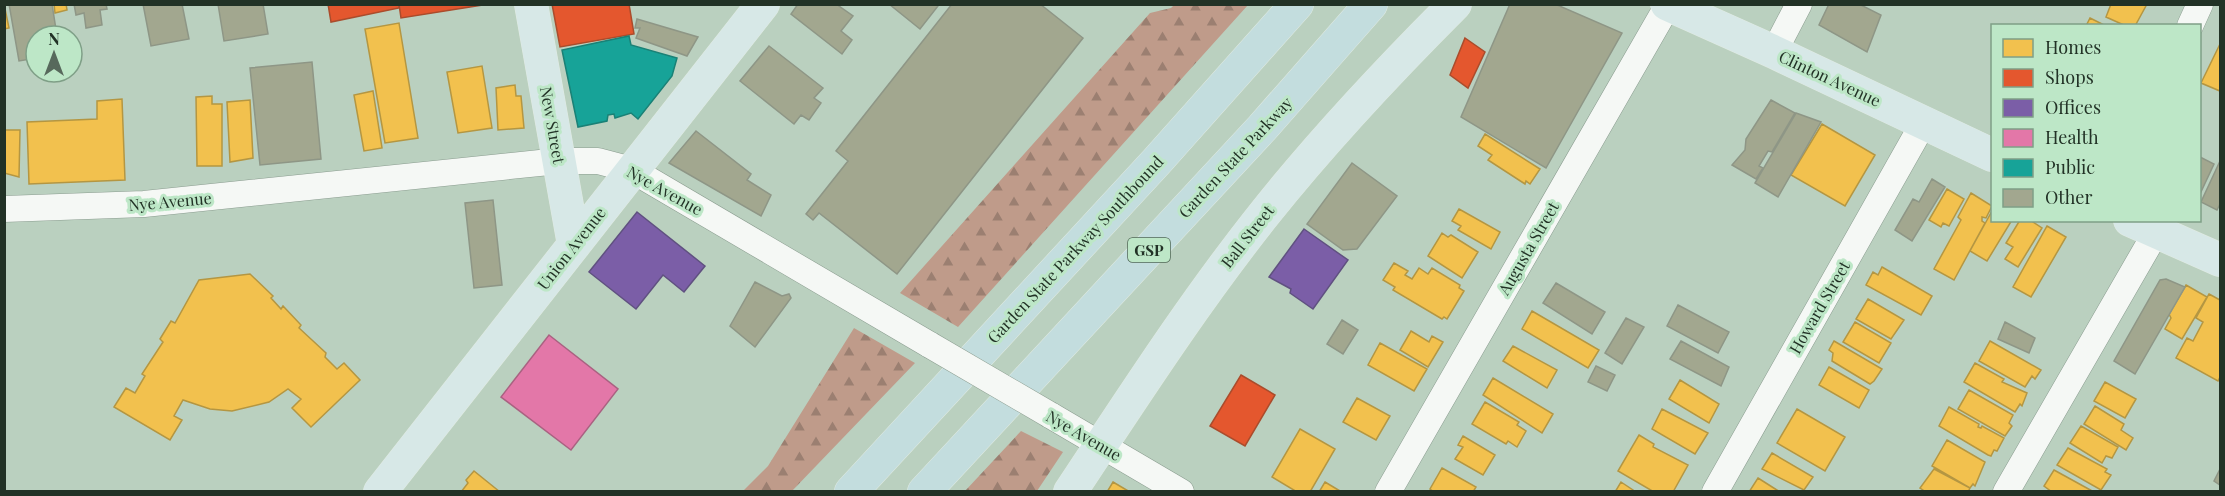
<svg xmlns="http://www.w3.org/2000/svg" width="2225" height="496" font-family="'Playfair Display',serif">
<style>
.forest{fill:url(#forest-firs)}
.homes{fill:#f2c14e;stroke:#b49642;stroke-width:1.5}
.shops{fill:#e4572e;stroke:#aa4c2c;stroke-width:1.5}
.offices{fill:#7b5ea7;stroke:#605180;stroke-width:1.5}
.health{fill:#e377a8;stroke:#a96281;stroke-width:1.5}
.public{fill:#17a398;stroke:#1a8176;stroke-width:1.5}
.building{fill:#a2a78f;stroke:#8e9686;stroke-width:1.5}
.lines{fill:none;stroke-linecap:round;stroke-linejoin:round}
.minor-casing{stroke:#8a9c8f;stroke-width:27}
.major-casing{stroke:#e0eae2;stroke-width:34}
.highway-casing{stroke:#e0eae2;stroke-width:34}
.minor{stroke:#f5f8f5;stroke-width:26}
.major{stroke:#d7e8e7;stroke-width:33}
.highway{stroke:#c3ddde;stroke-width:33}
.minor-bridge-casing{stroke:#8a9c8f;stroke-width:27;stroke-linecap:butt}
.minor-bridge{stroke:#f5f8f5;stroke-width:26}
.labels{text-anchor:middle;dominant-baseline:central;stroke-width:6;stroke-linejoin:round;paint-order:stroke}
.shield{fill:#bde7c7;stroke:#506856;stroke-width:1.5}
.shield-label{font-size:15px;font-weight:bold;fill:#223226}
.street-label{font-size:16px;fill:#223226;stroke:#bde7c7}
</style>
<defs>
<pattern id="forest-firs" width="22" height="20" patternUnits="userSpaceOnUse" patternTransform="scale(1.5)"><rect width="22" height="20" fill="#bf9b8a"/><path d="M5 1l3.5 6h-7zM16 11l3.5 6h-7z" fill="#9b7f71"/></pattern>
</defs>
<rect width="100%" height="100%" fill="#bad0bf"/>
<path class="forest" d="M 1174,5 L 1248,5 L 958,327 L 900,293 L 1150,13 L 1171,8 Z
M 854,328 L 915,363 L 792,491 L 743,491 L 768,466 Z
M 1021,431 L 1063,452 L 1037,491 L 965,491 Z"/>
<path class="homes" d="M 4,4 L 9,28 L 4,29 Z
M 54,4 L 66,4 L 67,10 L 55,13 Z
M 2111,4 L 2147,4 L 2135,26 L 2126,26 L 2106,17 Z
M 2090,18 L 2106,26 L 2086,26 Z
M 399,23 L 418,138 L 385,143 L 365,29 Z
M 2220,44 L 2220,91 L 2201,83 Z
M 482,66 L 492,128 L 458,133 L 447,72 Z
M 515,85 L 516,96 L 521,96 L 524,128 L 498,130 L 496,88 Z
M 373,91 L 382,148 L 364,151 L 354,95 Z
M 212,96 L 212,104 L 222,104 L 222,166 L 197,166 L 196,97 Z
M 122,99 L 125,180 L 29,184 L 27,122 L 97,119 L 97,101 Z
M 250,100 L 253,158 L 230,162 L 227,102 Z
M 1822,124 L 1875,155 L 1845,206 L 1791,175 Z
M 4,130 L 20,130 L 19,177 L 4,173 Z
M 1485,134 L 1540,169 L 1530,184 L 1526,181 L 1525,184 L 1488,160 L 1492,155 L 1478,146 Z
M 1947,189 L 1964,199 L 1949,226 L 1943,223 L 1941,227 L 1929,220 Z
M 1971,193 L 1992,206 L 1986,218 L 1982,217 L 1982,221 L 1985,223 L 1954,280 L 1934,269 L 1961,220 L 1958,217 Z
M 1459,209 L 1500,232 L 1491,249 L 1458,230 L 1461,226 L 1452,221 Z
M 1992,211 L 1992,220 L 2012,220 L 1987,261 L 1970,251 Z
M 2020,220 L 2030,220 L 2042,228 L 2018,267 L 2005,259 L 2013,247 L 2006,243 Z
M 2047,226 L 2066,237 L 2031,297 L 2013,287 Z
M 1442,233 L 1448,237 L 1451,235 L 1478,252 L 1462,278 L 1428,256 Z
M 1394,263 L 1408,271 L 1405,275 L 1412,279 L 1419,268 L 1428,274 L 1432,268 L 1460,285 L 1459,288 L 1464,291 L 1447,319 L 1444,317 L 1442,319 L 1393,290 L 1395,287 L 1383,280 Z
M 1882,267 L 1932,296 L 1921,315 L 1866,285 L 1873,272 L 1878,275 Z
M 250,274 L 273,296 L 271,298 L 281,309 L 283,306 L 301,325 L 299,328 L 326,353 L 325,357 L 337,369 L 344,363 L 360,380 L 311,427 L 292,408 L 301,399 L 288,389 L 269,402 L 232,411 L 210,409 L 183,400 L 174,416 L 182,420 L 170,440 L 114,407 L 126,388 L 135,393 L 145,376 L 142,374 L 163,342 L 160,339 L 171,321 L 175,323 L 199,280 Z
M 2186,285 L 2207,297 L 2182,339 L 2165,329 L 2171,318 L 2169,314 Z
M 2209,294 L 2220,300 L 2220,377 L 2218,381 L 2176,358 L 2187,338 L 2193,341 L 2203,322 L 2196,318 Z
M 1868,299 L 1904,320 L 1891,339 L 1856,319 Z
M 1532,311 L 1599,350 L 1588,368 L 1522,329 Z
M 1855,322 L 1891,343 L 1879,363 L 1843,342 Z
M 1411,331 L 1429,342 L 1432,336 L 1443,342 L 1428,367 L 1400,350 Z
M 1834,341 L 1882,369 L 1874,381 L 1870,384 L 1832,361 L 1833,353 L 1829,350 Z
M 1990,341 L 2041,370 L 2035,379 L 2032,376 L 2025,387 L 1979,361 Z
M 1380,343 L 1427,369 L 1414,391 L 1368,365 Z
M 1513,346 L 1557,370 L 1547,388 L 1503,361 Z
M 1975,363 L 2004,379 L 2002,382 L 2027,393 L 2022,406 L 2020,404 L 2015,412 L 1964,382 Z
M 1829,367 L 1869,390 L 1859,408 L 1819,385 Z
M 1493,378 L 1553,414 L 1542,433 L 1483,395 Z
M 1680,380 L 1719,404 L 1709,423 L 1669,399 Z
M 2105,382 L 2136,399 L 2125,418 L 2094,401 Z
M 1969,390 L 2013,415 L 2009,423 L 2012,426 L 2005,436 L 1958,409 Z
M 1357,398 L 1390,416 L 1376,440 L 1343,422 Z
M 1485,402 L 1519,422 L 1517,425 L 1526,431 L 1517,447 L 1508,441 L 1506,444 L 1472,424 Z
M 2095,406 L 2124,424 L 2121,430 L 2133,438 L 2126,450 L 2084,424 Z
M 1949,407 L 1979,424 L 1978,427 L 1981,428 L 1982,426 L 2004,438 L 1997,451 L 1994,450 L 1991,456 L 1988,455 L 1939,426 Z
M 1662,409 L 1708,433 L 1695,454 L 1652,429 Z
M 1797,409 L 1845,437 L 1825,471 L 1777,443 Z
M 2081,426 L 2118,447 L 2112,458 L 2106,456 L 2102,463 L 2070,443 Z
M 1300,429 L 1335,449 L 1310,492 L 1297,492 L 1272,477 Z
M 1639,435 L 1654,444 L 1653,447 L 1688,465 L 1673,492 L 1654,492 L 1618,471 Z
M 1463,436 L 1495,455 L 1483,475 L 1455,459 L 1463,447 L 1458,445 Z
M 1947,440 L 1985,462 L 1975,486 L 1973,484 L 1970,488 L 1932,466 Z
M 2068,448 L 2107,469 L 2105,472 L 2111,475 L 2101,490 L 2057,465 Z
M 1772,453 L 1813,477 L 1804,490 L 1762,469 Z
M 1442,468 L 1476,487 L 1473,492 L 1434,492 L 1430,489 Z
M 1934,469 L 1970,488 L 1968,492 L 1926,492 L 1920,488 Z
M 2054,470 L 2094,492 L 2052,492 L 2044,486 Z
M 474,471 L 500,492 L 461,492 L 468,483 L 466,480 Z
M 1758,478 L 1780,492 L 1749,492 Z
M 1113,482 L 1130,492 L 1107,492 Z
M 1325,482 L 1340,491 L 1339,492 L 1319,492 Z
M 1621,482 L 1636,492 L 1615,492 Z"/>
<path class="shops" d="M 328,4 L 399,4 L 399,8 L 331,22 Z
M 399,4 L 489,4 L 401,18 Z
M 552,4 L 629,4 L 634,34 L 560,47 Z
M 1465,38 L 1485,52 L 1468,88 L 1450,75 Z
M 1241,375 L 1275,395 L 1245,446 L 1210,426 Z"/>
<path class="offices" d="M 637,212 L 705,266 L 684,292 L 663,275 L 636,309 L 589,272 Z
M 1304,229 L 1348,260 L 1313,309 L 1290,293 L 1291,289 L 1269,277 Z"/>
<path class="health" d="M 549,335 L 618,389 L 571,450 L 501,397 Z"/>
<path class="public" d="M 629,36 L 631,45 L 677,58 L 672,76 L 638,119 L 631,113 L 615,118 L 614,114 L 608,115 L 607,121 L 578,127 L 562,50 Z"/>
<path class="building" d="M 9,4 L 52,4 L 57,36 L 36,36 L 36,58 L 19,61 Z
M 74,4 L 106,4 L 107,9 L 100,10 L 102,25 L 86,28 L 84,13 L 76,15 Z
M 143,4 L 182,4 L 189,39 L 151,46 Z
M 218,4 L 263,4 L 268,34 L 224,41 Z
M 798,4 L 836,4 L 853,16 L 841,31 L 852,40 L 842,54 L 791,14 Z
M 889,4 L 935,4 L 938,6 L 920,29 Z
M 952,4 L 1040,4 L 1083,38 L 897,274 L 819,213 L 813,220 L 806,214 L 848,161 L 836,151 Z
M 1510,4 L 1555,4 L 1622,33 L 1546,168 L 1461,117 Z
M 1829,4 L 1859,4 L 1881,15 L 1867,52 L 1819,25 Z
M 637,19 L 698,37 L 687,56 L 636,38 L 640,28 L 635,28 Z
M 769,46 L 823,88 L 814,98 L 821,103 L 809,120 L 801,115 L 794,124 L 740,81 Z
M 312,62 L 321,159 L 260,165 L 250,68 Z
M 1771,100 L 1795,113 L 1772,152 L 1768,151 L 1759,166 L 1763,168 L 1756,179 L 1732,165 L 1745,150 L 1746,139 Z
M 1796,113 L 1821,122 L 1778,197 L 1755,183 Z
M 696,131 L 751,174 L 747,180 L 771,195 L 761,216 L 669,163 Z
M 2200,157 L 2214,164 L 2200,194 Z
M 2220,161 L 2220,204 L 2217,210 L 2201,202 Z
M 1352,163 L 1397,196 L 1357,249 L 1343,250 L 1307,224 Z
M 1932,179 L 1945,187 L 1912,241 L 1895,230 L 1913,199 L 1919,202 Z
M 493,200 L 502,285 L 474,288 L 465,203 Z
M 2166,279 L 2185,287 L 2135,374 L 2114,361 L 2160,280 Z
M 755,282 L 782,296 L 789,294 L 791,298 L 755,347 L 730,326 Z
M 1556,283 L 1605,312 L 1592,334 L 1543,303 Z
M 1678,305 L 1729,332 L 1718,353 L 1667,326 Z
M 1626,318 L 1644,327 L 1622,364 L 1605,353 Z
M 1342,320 L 1358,330 L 1343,354 L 1327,344 Z
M 2005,322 L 2035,338 L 2029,353 L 1998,339 Z
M 1681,341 L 1729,367 L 1721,386 L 1670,359 Z
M 1596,366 L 1615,375 L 1607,391 L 1588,382 Z
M 2220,469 L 2220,485 L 2214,481 Z"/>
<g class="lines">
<defs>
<path id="minor" d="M 2190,26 L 2200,4
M 1774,52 L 1799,4
M 4,209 L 144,204 L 559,161 L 598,161 L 632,170 L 930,345
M 1050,415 L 1181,492
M 1388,492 L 1668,5
M 1715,492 L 1924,122
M 2006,492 L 2155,234"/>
<path id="major" d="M 531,4 L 574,245
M 1667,4 L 1774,52 L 1992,155
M 2130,220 L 2220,260
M 380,492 L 763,4
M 1070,492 C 1133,397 1194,302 1265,213 C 1324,139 1388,71 1455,4"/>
<path id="highway" d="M 851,492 L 1157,161 L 1297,4
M 924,492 L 1262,128 L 1371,4"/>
</defs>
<use href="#minor" class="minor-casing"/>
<use href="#major" class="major-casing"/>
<use href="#highway" class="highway-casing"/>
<use href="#minor" class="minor"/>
<use href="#major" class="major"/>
<use href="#highway" class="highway"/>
<defs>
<path id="minor-bridge" d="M 930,345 L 1050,415"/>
</defs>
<use href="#minor-bridge" class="minor-bridge-casing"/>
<use href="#minor-bridge" class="minor-bridge"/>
</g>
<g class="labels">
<rect class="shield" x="1128" y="238" width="42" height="24" rx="4.5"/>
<g class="shield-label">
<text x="1149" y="250">GSP</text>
</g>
<g class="street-label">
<text transform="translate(1830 78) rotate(25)">Clinton Avenue</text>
<text transform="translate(553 125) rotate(80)">New Street</text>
<text transform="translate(1235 157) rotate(-47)">Garden State Parkway</text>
<text transform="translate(665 190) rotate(29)">Nye Avenue</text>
<text transform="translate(170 201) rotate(-5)">Nye Avenue</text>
<text transform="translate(1247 236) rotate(-52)">Ball Street</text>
<text transform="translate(571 248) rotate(-52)">Union Avenue</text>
<text transform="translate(1528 248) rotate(-60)">Augusta Street</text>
<text transform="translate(1075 249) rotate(-47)">Garden State Parkway Southbound</text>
<text transform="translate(1819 307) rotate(-60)">Howard Street</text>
<text transform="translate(1084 435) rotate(30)">Nye Avenue</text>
</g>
</g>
<rect width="2225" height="496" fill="none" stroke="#223226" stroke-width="12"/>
<rect x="1991" y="24" width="210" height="198" fill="#bde7c7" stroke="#7f9f87" stroke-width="1.5"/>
<rect x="2003" y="39" width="30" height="18" fill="#f2c14e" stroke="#7f9f87" stroke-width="1.5"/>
<text x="2045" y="54" font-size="18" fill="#223226">Homes</text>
<rect x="2003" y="69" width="30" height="18" fill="#e4572e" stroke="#7f9f87" stroke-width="1.5"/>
<text x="2045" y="84" font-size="18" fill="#223226">Shops</text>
<rect x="2003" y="99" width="30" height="18" fill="#7b5ea7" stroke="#7f9f87" stroke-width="1.5"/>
<text x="2045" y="114" font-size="18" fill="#223226">Offices</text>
<rect x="2003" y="129" width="30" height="18" fill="#e377a8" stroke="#7f9f87" stroke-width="1.5"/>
<text x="2045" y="144" font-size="18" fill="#223226">Health</text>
<rect x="2003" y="159" width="30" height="18" fill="#17a398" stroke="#7f9f87" stroke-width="1.5"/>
<text x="2045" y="174" font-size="18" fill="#223226">Public</text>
<rect x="2003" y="189" width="30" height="18" fill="#a2a78f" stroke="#7f9f87" stroke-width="1.5"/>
<text x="2045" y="204" font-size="18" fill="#223226">Other</text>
<g transform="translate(54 54)"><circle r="28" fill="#bde7c7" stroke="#7f9f87" stroke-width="1.5"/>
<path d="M0-4.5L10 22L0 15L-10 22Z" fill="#57695c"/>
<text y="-9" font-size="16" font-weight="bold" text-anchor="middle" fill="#223226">N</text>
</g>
</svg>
